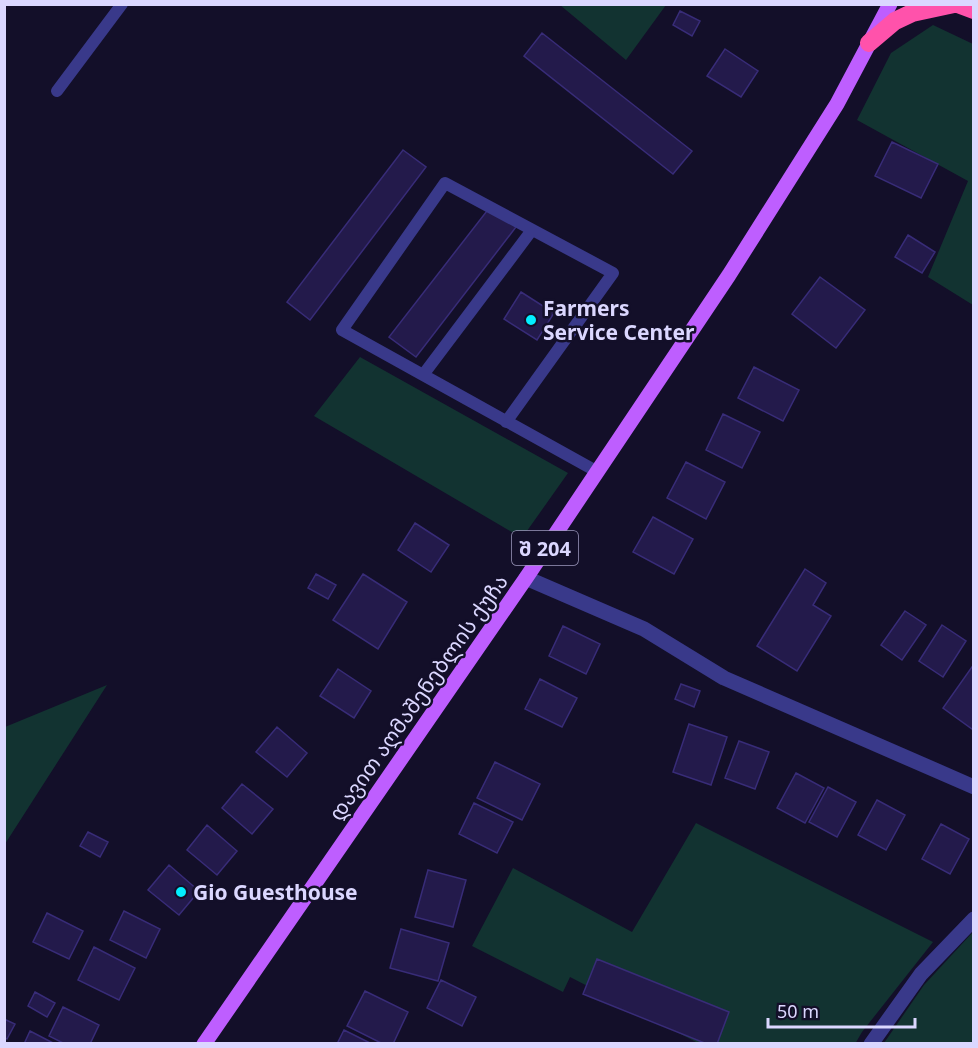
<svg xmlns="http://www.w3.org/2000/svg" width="978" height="1048" font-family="'Noto Sans','Noto Sans Georgian',sans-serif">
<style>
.green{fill:#123331}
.building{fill:#231a4b;stroke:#382c78;stroke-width:1.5}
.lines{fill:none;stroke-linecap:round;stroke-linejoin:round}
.service{stroke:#39398a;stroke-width:12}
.minor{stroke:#39398a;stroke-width:15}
.primary{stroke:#be5eff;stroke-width:15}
.motorway{stroke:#ff52ab;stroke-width:18}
.poi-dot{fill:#03eeff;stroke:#130f29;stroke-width:2}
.labels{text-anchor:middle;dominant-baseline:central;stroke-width:5;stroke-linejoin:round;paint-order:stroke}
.shield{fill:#130f29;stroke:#9f9bbf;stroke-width:1.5}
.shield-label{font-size:20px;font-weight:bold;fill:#dbd7ff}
.poi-label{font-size:21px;font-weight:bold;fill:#dbd7ff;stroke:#130f29;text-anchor:start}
.street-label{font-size:21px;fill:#dbd7ff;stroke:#130f29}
</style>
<rect width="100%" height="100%" fill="#130f29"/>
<path class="green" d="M 560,5 L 666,5 L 626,60 Z
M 933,25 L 973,44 L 973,305 L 928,277 L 968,181 L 857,120 L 891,53 Z
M 360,357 L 568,473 L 522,538 L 314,416 Z
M 107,685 L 5,844 L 5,727 Z
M 696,823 L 933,942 L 862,1032 L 855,1044 L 698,1043 L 570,977 L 563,992 L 472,946 L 513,868 L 632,932 Z
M 973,932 L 973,1043 L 884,1043 L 924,985 Z"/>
<path class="building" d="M 680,11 L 700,21 L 692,36 L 673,25 Z
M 542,33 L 692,151 L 673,174 L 524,56 Z
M 725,49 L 758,71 L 741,97 L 707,76 Z
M 892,142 L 938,164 L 921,198 L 875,176 Z
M 403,150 L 426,167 L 310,320 L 287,302 Z
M 490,207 L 516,227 L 416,357 L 389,337 Z
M 908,235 L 935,252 L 922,273 L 895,257 Z
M 820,277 L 865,310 L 836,348 L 792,314 Z
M 521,292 L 554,313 L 537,340 L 504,319 Z
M 754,367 L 799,390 L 783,421 L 738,398 Z
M 723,414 L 760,432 L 742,468 L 706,450 Z
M 686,462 L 725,482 L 706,519 L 667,498 Z
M 653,517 L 693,539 L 674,574 L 633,552 Z
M 415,523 L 449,545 L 431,572 L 398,550 Z
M 805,569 L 826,583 L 813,605 L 831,616 L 797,671 L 757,646 Z
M 316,574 L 336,585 L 328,599 L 308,588 Z
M 363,574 L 407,602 L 378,649 L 333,620 Z
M 905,611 L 926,625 L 902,660 L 881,645 Z
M 942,625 L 966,641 L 943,677 L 919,661 Z
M 563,626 L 600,644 L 586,674 L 549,656 Z
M 974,664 L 974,727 L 972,729 L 943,708 Z
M 338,669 L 371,691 L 354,718 L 320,696 Z
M 540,679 L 577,698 L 562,727 L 525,709 Z
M 681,684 L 700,691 L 694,707 L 675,699 Z
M 689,724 L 727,737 L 711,785 L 673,772 Z
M 277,727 L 307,753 L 287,777 L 256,752 Z
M 739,741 L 769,752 L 755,789 L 725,778 Z
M 495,762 L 540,784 L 522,820 L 477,798 Z
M 796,773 L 824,788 L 805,823 L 777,808 Z
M 242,784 L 273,809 L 252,834 L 222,808 Z
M 828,787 L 856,802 L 837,837 L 809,822 Z
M 877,800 L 905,815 L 886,850 L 858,835 Z
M 474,803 L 513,822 L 497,853 L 459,834 Z
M 941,824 L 969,839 L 950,874 L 922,859 Z
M 207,825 L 237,851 L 217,875 L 187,850 Z
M 88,832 L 108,842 L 100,857 L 80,846 Z
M 169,865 L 199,891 L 179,915 L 148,890 Z
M 428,870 L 466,880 L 453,927 L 415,917 Z
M 124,911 L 160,929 L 146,958 L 110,940 Z
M 47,913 L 83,931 L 69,959 L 33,942 Z
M 401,929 L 449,943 L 438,981 L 390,968 Z
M 94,947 L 135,968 L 119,1000 L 78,980 Z
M 597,959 L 729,1012 L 717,1044 L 707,1044 L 583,994 Z
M 441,980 L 476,997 L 462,1026 L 427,1008 Z
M 365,991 L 408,1012 L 393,1044 L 383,1044 L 347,1026 Z
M 35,992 L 55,1003 L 47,1017 L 28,1006 Z
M 63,1007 L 99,1025 L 90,1044 L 65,1044 L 49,1036 Z
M 4,1019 L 15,1024 L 7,1039 L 4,1037 Z
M 344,1030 L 372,1044 L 337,1044 Z
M 30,1031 L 55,1044 L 24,1044 Z"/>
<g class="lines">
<path class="service" d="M 57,91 L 122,4
M 423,375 L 532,230
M 506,422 L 613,273 L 445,183 L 342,330 C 427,377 511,424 596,471"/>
<path class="minor" d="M 526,578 L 644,629 L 724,678 L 974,787
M 871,1044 L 921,974 L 974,919"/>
<path class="primary" d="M 204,1044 L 526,578 L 729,275 L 837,104 L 890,4"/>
<path class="motorway" d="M 958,4 L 974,10
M 869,43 L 895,21 L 912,13 L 954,4"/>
</g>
<g class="poi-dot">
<circle cx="531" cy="320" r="6"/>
<circle cx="181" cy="892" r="6"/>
</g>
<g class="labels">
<rect class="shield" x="512" y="531" width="66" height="34" rx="4.5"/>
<g class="shield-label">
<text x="545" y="548">შ 204</text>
</g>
<g class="poi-label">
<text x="543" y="308">Farmers<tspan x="543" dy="24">Service Center</tspan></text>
<text x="193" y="892">Gio Guesthouse</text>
</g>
<g class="street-label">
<text transform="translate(418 697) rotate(-55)">დავით აღმაშენებლის ქუჩა</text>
</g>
</g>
<rect width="978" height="1048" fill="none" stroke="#dbd7ff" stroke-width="12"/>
<path d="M768 1018v9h147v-9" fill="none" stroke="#dbd7ff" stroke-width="3"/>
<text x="777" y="1018" font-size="18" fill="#dbd7ff" stroke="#130f29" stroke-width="4.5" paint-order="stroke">50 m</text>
</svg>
